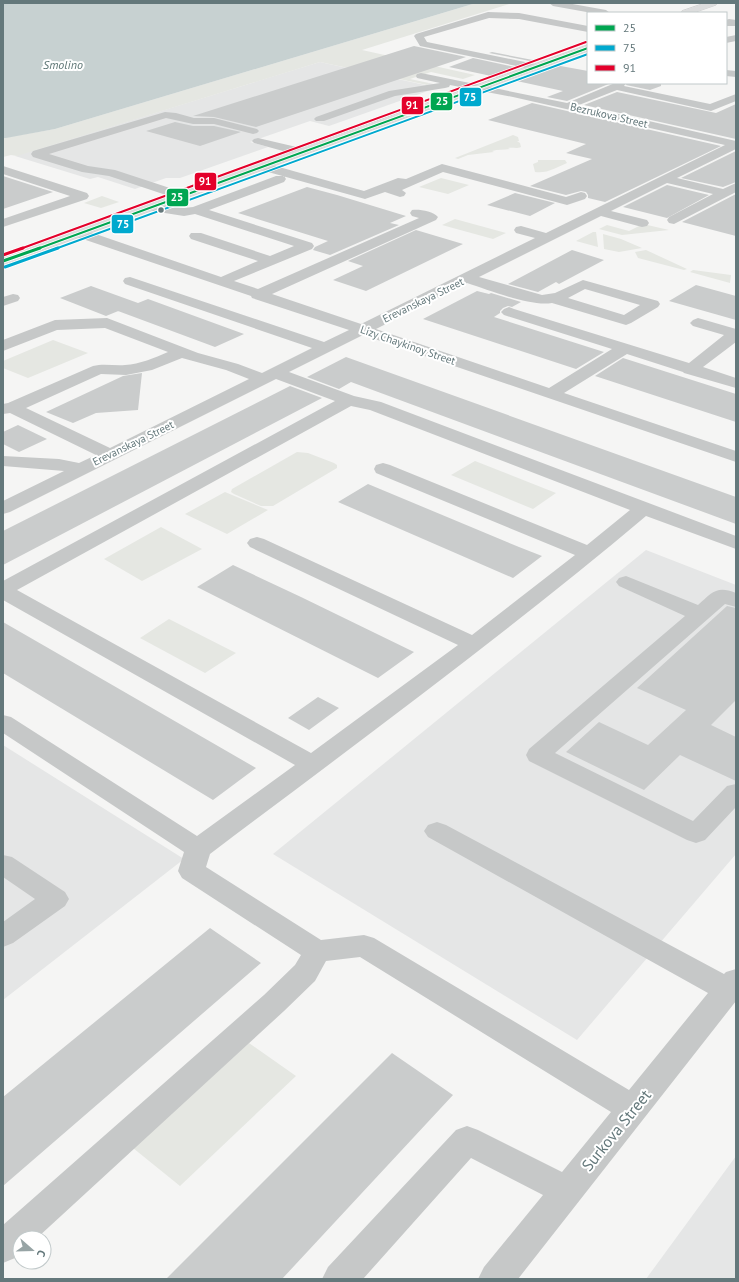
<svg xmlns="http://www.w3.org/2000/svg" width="739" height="1282" font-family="'PT Sans',sans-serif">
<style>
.built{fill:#e5e6e6}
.green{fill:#e5e7e2}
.water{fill:#c7d1d1}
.building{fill:#cacccc}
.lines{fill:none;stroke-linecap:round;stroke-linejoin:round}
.major-casing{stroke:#d0d1d1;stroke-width:1}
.minor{fill:#c6c8c8;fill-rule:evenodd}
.major{fill:#dcdddd;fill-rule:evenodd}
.bus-1-far1-casing{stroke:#fff;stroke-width:3.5}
.bus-1-casing{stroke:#fff;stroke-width:5}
.bus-2-far1-casing{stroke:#fff;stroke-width:3.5}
.bus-2-casing{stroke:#fff;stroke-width:5}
.bus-3-far1-casing{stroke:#fff;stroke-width:3.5}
.bus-3-casing{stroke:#fff;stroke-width:5}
.bus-1-far1{stroke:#00a651;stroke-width:2}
.bus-1{stroke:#00a651;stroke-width:3}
.bus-2-far1{stroke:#00a9ce;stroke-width:2}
.bus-2{stroke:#00a9ce;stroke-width:3}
.bus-3-far1{stroke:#e4002b;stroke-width:2}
.bus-3{stroke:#e4002b;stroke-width:3}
.bus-dot{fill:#64787b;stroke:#fff;stroke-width:1.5}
.labels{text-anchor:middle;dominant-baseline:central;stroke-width:4;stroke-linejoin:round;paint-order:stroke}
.far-street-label{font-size:11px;fill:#64787b;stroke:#fff}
.far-water-label{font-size:12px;font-style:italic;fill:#5f7776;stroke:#fff}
.near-street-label{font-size:16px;fill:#64787b;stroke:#fff}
.line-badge{stroke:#fff;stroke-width:1.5}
.badge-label{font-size:11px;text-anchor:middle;font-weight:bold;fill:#fff}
</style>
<rect width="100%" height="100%" fill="#f5f5f4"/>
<path class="built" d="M 320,62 L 425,85 L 429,83 L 442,86 L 329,126 L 310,121 L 250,142 L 268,147 L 180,178 L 166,178 L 135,189 L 98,177 L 90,179 L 15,156 Z
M 646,550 L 736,585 L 736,854 L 577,1040 L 273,854 Z
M 3,745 L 184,859 L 3,1000 Z
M 736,1156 L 736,1279 L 646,1279 Z"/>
<path class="green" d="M 476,3 L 512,3 L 362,50 L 475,75 L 463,79 L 431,72 L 410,79 L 429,83 L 427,85 L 320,62 L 17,156 L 11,155 L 3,157 L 3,138 L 55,129 Z
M 513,135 L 518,137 L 519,141 L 517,141 L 520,143 L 521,147 C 516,149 513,147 508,148 L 510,149 C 504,150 498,149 492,151 L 494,152 L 468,155 L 458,159 L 455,158 Z
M 538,160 L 565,160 L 567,163 C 557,167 547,174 535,172 L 533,164 L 538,162 Z
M 441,178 L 469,185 L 448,194 L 419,187 Z
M 102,196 L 119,202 L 101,208 L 84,203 Z
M 455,219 L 506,233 L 493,239 L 442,225 Z
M 643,224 L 669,230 L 622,235 L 599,229 L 607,225 L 629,231 Z
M 593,232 L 596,232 L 598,247 L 576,241 Z
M 603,234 L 621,239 L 642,248 L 619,252 L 604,249 Z
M 646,250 L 687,269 L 684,270 L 638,258 L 635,252 Z
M 693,270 L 731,275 L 730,283 L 690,272 Z
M 53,340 L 88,353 L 28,378 L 3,368 L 3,361 Z
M 297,452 L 308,453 L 334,463 L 337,465 L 337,468 L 273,506 L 261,506 L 234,494 L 231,492 L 232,489 Z
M 475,461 L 556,493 L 533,509 L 451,475 Z
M 225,492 L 268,510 L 227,534 L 185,514 Z
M 161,527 L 202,549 L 142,581 L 104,559 Z
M 169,619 L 236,653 L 205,673 L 140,638 Z
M 249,1043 L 296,1076 L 180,1186 L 133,1148 Z"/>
<path class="water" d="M 3,3 L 476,3 L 55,129 L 6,138 L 3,138 Z"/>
<path class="building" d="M 414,46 L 466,57 L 256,127 L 214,117 L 193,116 Z
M 492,52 L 538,61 L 535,62 L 489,53 Z
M 473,58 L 519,68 L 496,77 L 449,67 Z
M 555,65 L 588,71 L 588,83 L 611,83 L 567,101 L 547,97 L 563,91 L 512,80 Z
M 627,83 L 661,83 L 661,86 L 650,90 L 626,85 Z
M 617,92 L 716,113 L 736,104 L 736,139 L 584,105 Z
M 532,103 L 721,146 L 605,202 L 588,198 L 588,195 L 586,192 L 581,191 L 566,195 L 530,186 L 592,159 L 566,153 L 586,144 L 488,120 Z
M 175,122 L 193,126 L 214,126 L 241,132 L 200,146 L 146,131 Z
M 736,151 L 736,182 L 723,187 L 681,178 Z
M 3,176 L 53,192 L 3,209 Z
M 667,185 L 709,195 L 667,218 L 623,207 Z
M 307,187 L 337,195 L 406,216 L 390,223 L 399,225 L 330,255 L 313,250 L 315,247 L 328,241 L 238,213 Z
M 515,193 L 555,203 L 530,216 L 487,205 Z
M 736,194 L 736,236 L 682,222 Z
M 416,230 L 463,244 L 366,291 L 333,280 L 363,266 L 348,261 Z
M 572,250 L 604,260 L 559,284 L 556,282 L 538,292 L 508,284 Z
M 696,285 L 736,296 L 736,320 L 669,301 Z
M 91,286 L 138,303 L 106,316 L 60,298 Z
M 477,291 L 489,294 L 491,293 L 521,302 L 512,307 L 508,306 L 503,308 L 500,311 L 500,313 L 494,317 L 604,352 L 576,369 L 423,319 Z
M 148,299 L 244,334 L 215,347 L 118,311 Z
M 346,357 L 736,497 L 736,524 L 351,382 L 339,389 L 307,377 Z
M 623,358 L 736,394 L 736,422 L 595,376 Z
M 142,373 L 138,410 L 96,413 L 73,423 L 46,412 L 123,376 Z
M 290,386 L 322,398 L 3,565 L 3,531 Z
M 18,425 L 47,439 L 19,452 L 3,444 L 3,432 Z
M 368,484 L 519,547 L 542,556 L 513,578 L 338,502 Z
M 233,565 L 301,597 L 414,652 L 378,678 L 197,587 Z
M 727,606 L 736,608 L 736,700 L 711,725 L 736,737 L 736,781 L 680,755 L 644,790 L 566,752 L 599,722 L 648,745 L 686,710 L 637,688 Z
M 3,622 L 95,675 L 256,768 L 213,800 L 3,673 Z
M 318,697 L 339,708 L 309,730 L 288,718 Z
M 210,928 L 261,963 L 3,1186 L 3,1097 Z
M 392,1053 L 453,1095 L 282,1279 L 166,1279 Z"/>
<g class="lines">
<defs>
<path id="major" d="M 705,3 L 717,3 L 716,5 L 693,13 L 681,13 L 682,11 Z
M 588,45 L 588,51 L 3,265 L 3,256 Z"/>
</defs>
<use href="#major" class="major-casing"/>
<path class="minor" d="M 549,3 L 567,3 L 606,10 L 610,13 L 592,13 L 553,6 Z
M 488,12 L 519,13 L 588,26 L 588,32 L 519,19 L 489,18 L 424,37 L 427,42 L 540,65 L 541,67 L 540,69 L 536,70 L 420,46 L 414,36 L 416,34 Z
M 729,19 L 736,20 L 736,26 L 726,26 L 726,20 Z
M 736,35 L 736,41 L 726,43 L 726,37 Z
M 726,70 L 736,71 L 736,77 L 726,76 Z
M 421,73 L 567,103 L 615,83 L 626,83 L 624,86 L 710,104 L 736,94 L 736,101 L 711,111 L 617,90 L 579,105 L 736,141 L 736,149 L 677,178 L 723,189 L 736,183 L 736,192 L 674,224 L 669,223 L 667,220 L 669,217 L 713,194 L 667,183 L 611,211 L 647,220 L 649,223 L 647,226 L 642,227 L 601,216 L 479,277 L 542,295 L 555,293 L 583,280 L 658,301 L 660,304 L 658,307 L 631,323 L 626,325 L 552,303 C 531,307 489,290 467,283 L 376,329 L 549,388 L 612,349 L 504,315 L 501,312 L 504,309 L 509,307 L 514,309 L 689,363 L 724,335 L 693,326 L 690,323 L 693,320 L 698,318 L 736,329 L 736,342 L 703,367 L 736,378 L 736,388 L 684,373 L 683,372 L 627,354 L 564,393 L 736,451 L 736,462 L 363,335 L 289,372 L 354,396 L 381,402 L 736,536 L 736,549 L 646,516 C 506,634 357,743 210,854 L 206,867 L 321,940 L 364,935 L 374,938 L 629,1090 L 708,993 L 428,837 L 424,831 L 428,825 L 437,822 L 446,825 L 724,974 L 726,972 L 736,969 L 736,1001 L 518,1279 L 478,1279 L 484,1267 L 543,1195 L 471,1158 L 363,1279 L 322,1279 L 328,1267 L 456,1130 L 467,1126 L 478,1130 L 562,1172 L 611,1112 L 360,957 L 326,961 L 315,981 L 284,1011 L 37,1238 L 20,1238 L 20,1254 L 15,1258 L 3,1263 L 3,1225 L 264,995 L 295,965 L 301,955 L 182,878 L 178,871 L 184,852 L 3,733 L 3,715 L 11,717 L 197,836 L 295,765 L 3,600 L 3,581 L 335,401 L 276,379 L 10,512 L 3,514 L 3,501 L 64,471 L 3,466 L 3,456 L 59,459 L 79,463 L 96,455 L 10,413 L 3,414 L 3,404 L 8,403 L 93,366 C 104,363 114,366 125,365 C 140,364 154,358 168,352 L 105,328 L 57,330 L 3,351 L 3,340 L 55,320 L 107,318 L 198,353 L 238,364 L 262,373 L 312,348 L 125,284 L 123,281 L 125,278 L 130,277 L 324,342 L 349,330 L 252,298 L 251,296 L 74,236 L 72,233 L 74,230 L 84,230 L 221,277 L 258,261 L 191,239 L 189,236 L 191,233 L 201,233 L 270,256 L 294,246 L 195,214 L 184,216 L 152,211 L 147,210 L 146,207 L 147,204 L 152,203 L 184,208 L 193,207 L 276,176 L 284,176 L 286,179 L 284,182 L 209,210 L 312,243 L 314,246 L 312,249 L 234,281 L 258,289 L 419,218 L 412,216 L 410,213 L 412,210 C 419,209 433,211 438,217 L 436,220 L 272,294 L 361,324 L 535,238 L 516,233 L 514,230 L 516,227 L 521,226 L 546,233 L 725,145 L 513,97 L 450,85 L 449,87 L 445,88 L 395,96 L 324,121 L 316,121 L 314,119 L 316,117 L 389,91 L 440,83 L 417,78 L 416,76 L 417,74 ZM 585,289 L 640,305 L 624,315 L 568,298 ZM 182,358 L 226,370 L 249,379 L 110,448 L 26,408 L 101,374 L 126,375 L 152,370 ZM 351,406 L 370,410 L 630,510 L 587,545 L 390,465 L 383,463 L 376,465 L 374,469 L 376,473 L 575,555 L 472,635 L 264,539 L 257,537 L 250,539 L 247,543 L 250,547 L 458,645 L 311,753 L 17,590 Z
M 165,112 L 176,113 L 194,118 L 214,118 L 257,129 L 259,131 L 257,133 L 253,134 L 214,124 L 193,124 L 166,118 L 49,154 L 88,166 L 115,170 L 185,193 L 187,196 L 185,199 L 181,200 L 109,176 L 82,172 L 33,157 L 31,154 L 33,151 Z
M 258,138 L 305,149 L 307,152 L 305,155 L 301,156 L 254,143 L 252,141 L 254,139 Z
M 265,163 L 364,191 L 398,178 L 406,179 L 442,164 L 566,197 L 581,192 L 585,193 L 587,196 L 585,199 L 567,205 L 443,172 L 402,190 L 406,193 L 404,196 L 400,197 L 385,192 L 365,199 L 261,170 L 259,167 L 261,164 Z
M 3,166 L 87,193 L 89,196 L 87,199 L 3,227 L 3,219 L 70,196 L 3,174 Z
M 13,294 L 18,295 L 20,298 L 18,301 L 3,306 L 3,297 Z
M 626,576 L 698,605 C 712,593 716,585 736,593 L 736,607 L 725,604 L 555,753 L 693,821 L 727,786 L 736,784 L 736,807 L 705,840 L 696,843 L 687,840 L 529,761 L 526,755 L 529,749 L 685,616 L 619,586 L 616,582 L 619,578 Z
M 3,855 L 12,857 L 65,892 L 69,899 L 65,906 L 13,943 L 3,947 L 3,922 L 35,899 L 3,877 Z"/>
<use href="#major" class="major"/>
<defs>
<path id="bus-1-far1" d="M 37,249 L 588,48"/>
<path id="bus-1" d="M 3,261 L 40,248"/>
<path id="bus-2-far1" d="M 55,249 L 588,54"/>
<path id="bus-2" d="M 5,267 L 58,248"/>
<path id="bus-3-far1" d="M 20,249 L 586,42"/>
<path id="bus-3" d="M 3,255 L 23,248"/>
</defs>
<use href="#bus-1-far1" class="bus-1-far1-casing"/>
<use href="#bus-1" class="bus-1-casing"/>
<use href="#bus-2-far1" class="bus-2-far1-casing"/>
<use href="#bus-2" class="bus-2-casing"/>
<use href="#bus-3-far1" class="bus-3-far1-casing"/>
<use href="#bus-3" class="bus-3-casing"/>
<use href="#bus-1-far1" class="bus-1-far1"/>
<use href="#bus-1" class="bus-1"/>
<use href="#bus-2-far1" class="bus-2-far1"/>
<use href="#bus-2" class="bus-2"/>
<use href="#bus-3-far1" class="bus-3-far1"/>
<use href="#bus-3" class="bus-3"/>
</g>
<circle class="bus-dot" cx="161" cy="210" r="3.5"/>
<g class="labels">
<g class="far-street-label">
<text transform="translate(609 115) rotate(13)">Bezrukova Street</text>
<text transform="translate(423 300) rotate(-26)">Erevanskaya Street</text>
<text transform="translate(408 345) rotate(19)">Lizy Chaykinoy Street</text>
<text transform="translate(133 443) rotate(-26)">Erevanskaya Street</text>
</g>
<g class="far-water-label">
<text x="63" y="64">Smolino</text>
</g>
<g class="near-street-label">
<text transform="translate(616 1130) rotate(-51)">Surkova Street</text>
</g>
</g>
<g class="line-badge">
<rect x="459" y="87" width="23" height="20" rx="4" fill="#00a9ce"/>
<rect x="430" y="92" width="23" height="19" rx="4" fill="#00a651"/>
<rect x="401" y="96" width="23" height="19" rx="4" fill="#e4002b"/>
<rect x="194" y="172" width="23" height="19" rx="4" fill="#e4002b"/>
<rect x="166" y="188" width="23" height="19" rx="4" fill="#00a651"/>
<rect x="111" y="214" width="23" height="20" rx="4" fill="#00a9ce"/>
</g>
<g class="badge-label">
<text x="470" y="101">75</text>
<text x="442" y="105">25</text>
<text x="412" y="109">91</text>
<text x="205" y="185">91</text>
<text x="177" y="201">25</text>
<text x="123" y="228">75</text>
</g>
<rect width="739" height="1282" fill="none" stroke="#64787b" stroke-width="8"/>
<rect x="587" y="12" width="140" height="72" fill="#ffffff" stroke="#c1c9ca"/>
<rect x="595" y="25" width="20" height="6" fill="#00a651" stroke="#c1c9ca"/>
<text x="623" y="32" font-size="12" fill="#64787b">25</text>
<rect x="595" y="45" width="20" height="6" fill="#00a9ce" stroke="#c1c9ca"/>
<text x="623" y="52" font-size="12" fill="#64787b">75</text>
<rect x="595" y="65" width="20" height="6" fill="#e4002b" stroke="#c1c9ca"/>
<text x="623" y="72" font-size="12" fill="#64787b">91</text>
<g transform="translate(32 1250) rotate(110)"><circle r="19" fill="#ffffff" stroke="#c1c9ca"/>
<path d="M0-3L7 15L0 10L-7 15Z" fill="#97a4a5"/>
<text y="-6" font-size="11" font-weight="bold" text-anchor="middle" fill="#64787b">С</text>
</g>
</svg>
